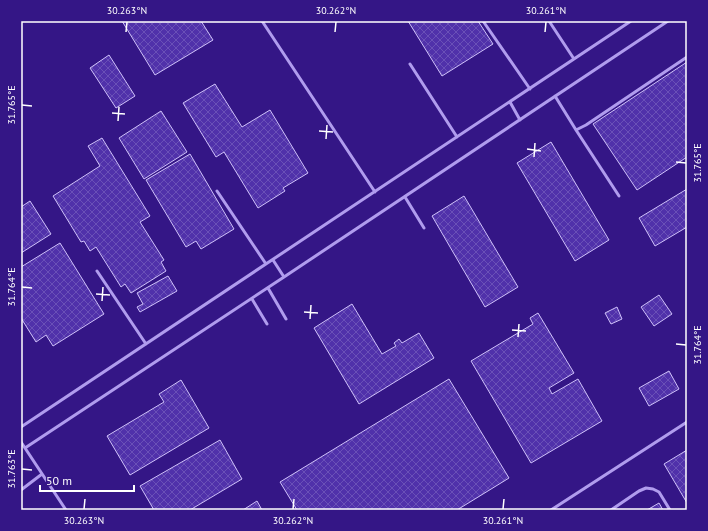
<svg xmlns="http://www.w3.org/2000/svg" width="708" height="531" font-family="'PT Sans',sans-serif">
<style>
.building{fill:url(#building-cross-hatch);stroke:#cfc1fa}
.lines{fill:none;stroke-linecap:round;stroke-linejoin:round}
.service{stroke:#b09cee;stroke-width:3}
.ticks{fill:none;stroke:#fff;stroke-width:1.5}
.neatline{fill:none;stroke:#fff;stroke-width:1.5}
.ticks-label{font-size:10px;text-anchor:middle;fill:#fff}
</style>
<defs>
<pattern id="building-cross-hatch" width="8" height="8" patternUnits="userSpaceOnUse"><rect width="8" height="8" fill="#5031aa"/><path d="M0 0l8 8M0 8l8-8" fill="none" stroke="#6a50b7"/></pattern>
</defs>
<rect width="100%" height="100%" fill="#341686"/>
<path class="building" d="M 122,21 L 201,21 L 213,40 L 155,75 Z
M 408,21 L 478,21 L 493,44 L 442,76 Z
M 109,55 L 135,96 L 116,108 L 90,68 Z
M 687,62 L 687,157 L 637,190 L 593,124 Z
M 215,84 L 242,127 L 270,110 L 308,173 L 283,188 L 285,191 L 258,208 L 224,152 L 216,157 L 183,103 Z
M 161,111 L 187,152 L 144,179 L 119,138 Z
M 102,138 L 150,216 L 140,222 L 164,260 L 161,262 L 166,271 L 131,293 L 125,284 L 121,287 L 96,247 L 90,251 L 84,241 L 81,242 L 53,196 L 100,166 L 88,146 Z
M 551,142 L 609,240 L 575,261 L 517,163 Z
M 190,154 L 234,229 L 201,249 L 196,241 L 186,247 L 146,180 Z
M 687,189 L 687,227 L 655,246 L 639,218 Z
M 464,196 L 518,287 L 485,307 L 432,216 Z
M 30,201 L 51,234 L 21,253 L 21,207 Z
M 60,243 L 104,314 L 53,346 L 46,335 L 36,342 L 21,318 L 21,267 Z
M 168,276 L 177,291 L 140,312 L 137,307 L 143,304 L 137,293 Z
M 659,295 L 672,314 L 654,326 L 641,307 Z
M 352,304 L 382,354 L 396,346 L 394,343 L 399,339 L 402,343 L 419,333 L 434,358 L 359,404 L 314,328 Z
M 617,307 L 622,319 L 611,324 L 605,313 Z
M 538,313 L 574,373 L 549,388 L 552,394 L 578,379 L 602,421 L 531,463 L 471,361 L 533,324 L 530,318 Z
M 669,371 L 679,389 L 649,406 L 639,388 Z
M 449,379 L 509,478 L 457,510 L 297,510 L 280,482 Z
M 181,380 L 209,428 L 130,475 L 107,436 L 164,402 L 159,394 Z
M 220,440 L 242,479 L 190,510 L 154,510 L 140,486 Z
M 687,450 L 687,503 L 664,464 Z
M 257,501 L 262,510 L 243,510 Z
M 659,503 L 663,510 L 647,510 Z"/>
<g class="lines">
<path class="service" d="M 262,21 L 375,192
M 483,21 L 530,89
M 549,21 L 574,59
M 410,64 L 457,137
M 555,96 L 576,130 L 619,196
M 510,102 L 520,120
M 576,130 L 586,125 L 687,57
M 217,191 L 266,264
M 405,197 L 424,228
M 273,260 L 284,277
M 97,271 L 146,344
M 268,288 L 286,319
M 252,299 L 267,324
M 21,427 L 631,21
M 21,442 L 66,510
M 25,448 L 284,277 L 668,21
M 21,490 L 42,474
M 551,510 L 687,422
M 611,510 L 639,491 L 646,488 L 653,489 L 659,492 L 670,510"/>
</g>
<path class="ticks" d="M 126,32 L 127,22M 335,32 L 336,22M 545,32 L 546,22M 22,105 L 32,106M 112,113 L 125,114M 118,121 L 119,107M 319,131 L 333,132M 326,139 L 327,125M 527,149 L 541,151M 534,157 L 535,143M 676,162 L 686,163M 22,287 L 32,288M 96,294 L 110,295M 102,301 L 103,287M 304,312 L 318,313M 310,319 L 311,305M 512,330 L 526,331M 518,337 L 519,324M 676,344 L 686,345M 22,469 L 32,470M 84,509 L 85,499M 293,509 L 294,499M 503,509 L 504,499"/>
<rect width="708" height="531" fill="none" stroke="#341686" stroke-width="44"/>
<path d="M40 485v6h94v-6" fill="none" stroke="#ffffff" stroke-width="2"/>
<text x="46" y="485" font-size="12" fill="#ffffff" stroke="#341686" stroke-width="3" paint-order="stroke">50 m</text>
<rect x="22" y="22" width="664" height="487" class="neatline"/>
<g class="ticks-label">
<text x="127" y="14">30.263°N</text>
<text x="336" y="14">30.262°N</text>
<text x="546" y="14">30.261°N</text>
<text transform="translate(11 105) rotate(-90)" y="4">31.765°E</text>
<text transform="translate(697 163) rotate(-90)" y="4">31.765°E</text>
<text transform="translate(11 287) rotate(-90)" y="4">31.764°E</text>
<text transform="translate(697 345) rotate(-90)" y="4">31.764°E</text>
<text transform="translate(11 469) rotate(-90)" y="4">31.763°E</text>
<text x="84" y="524">30.263°N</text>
<text x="293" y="524">30.262°N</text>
<text x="503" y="524">30.261°N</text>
</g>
</svg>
